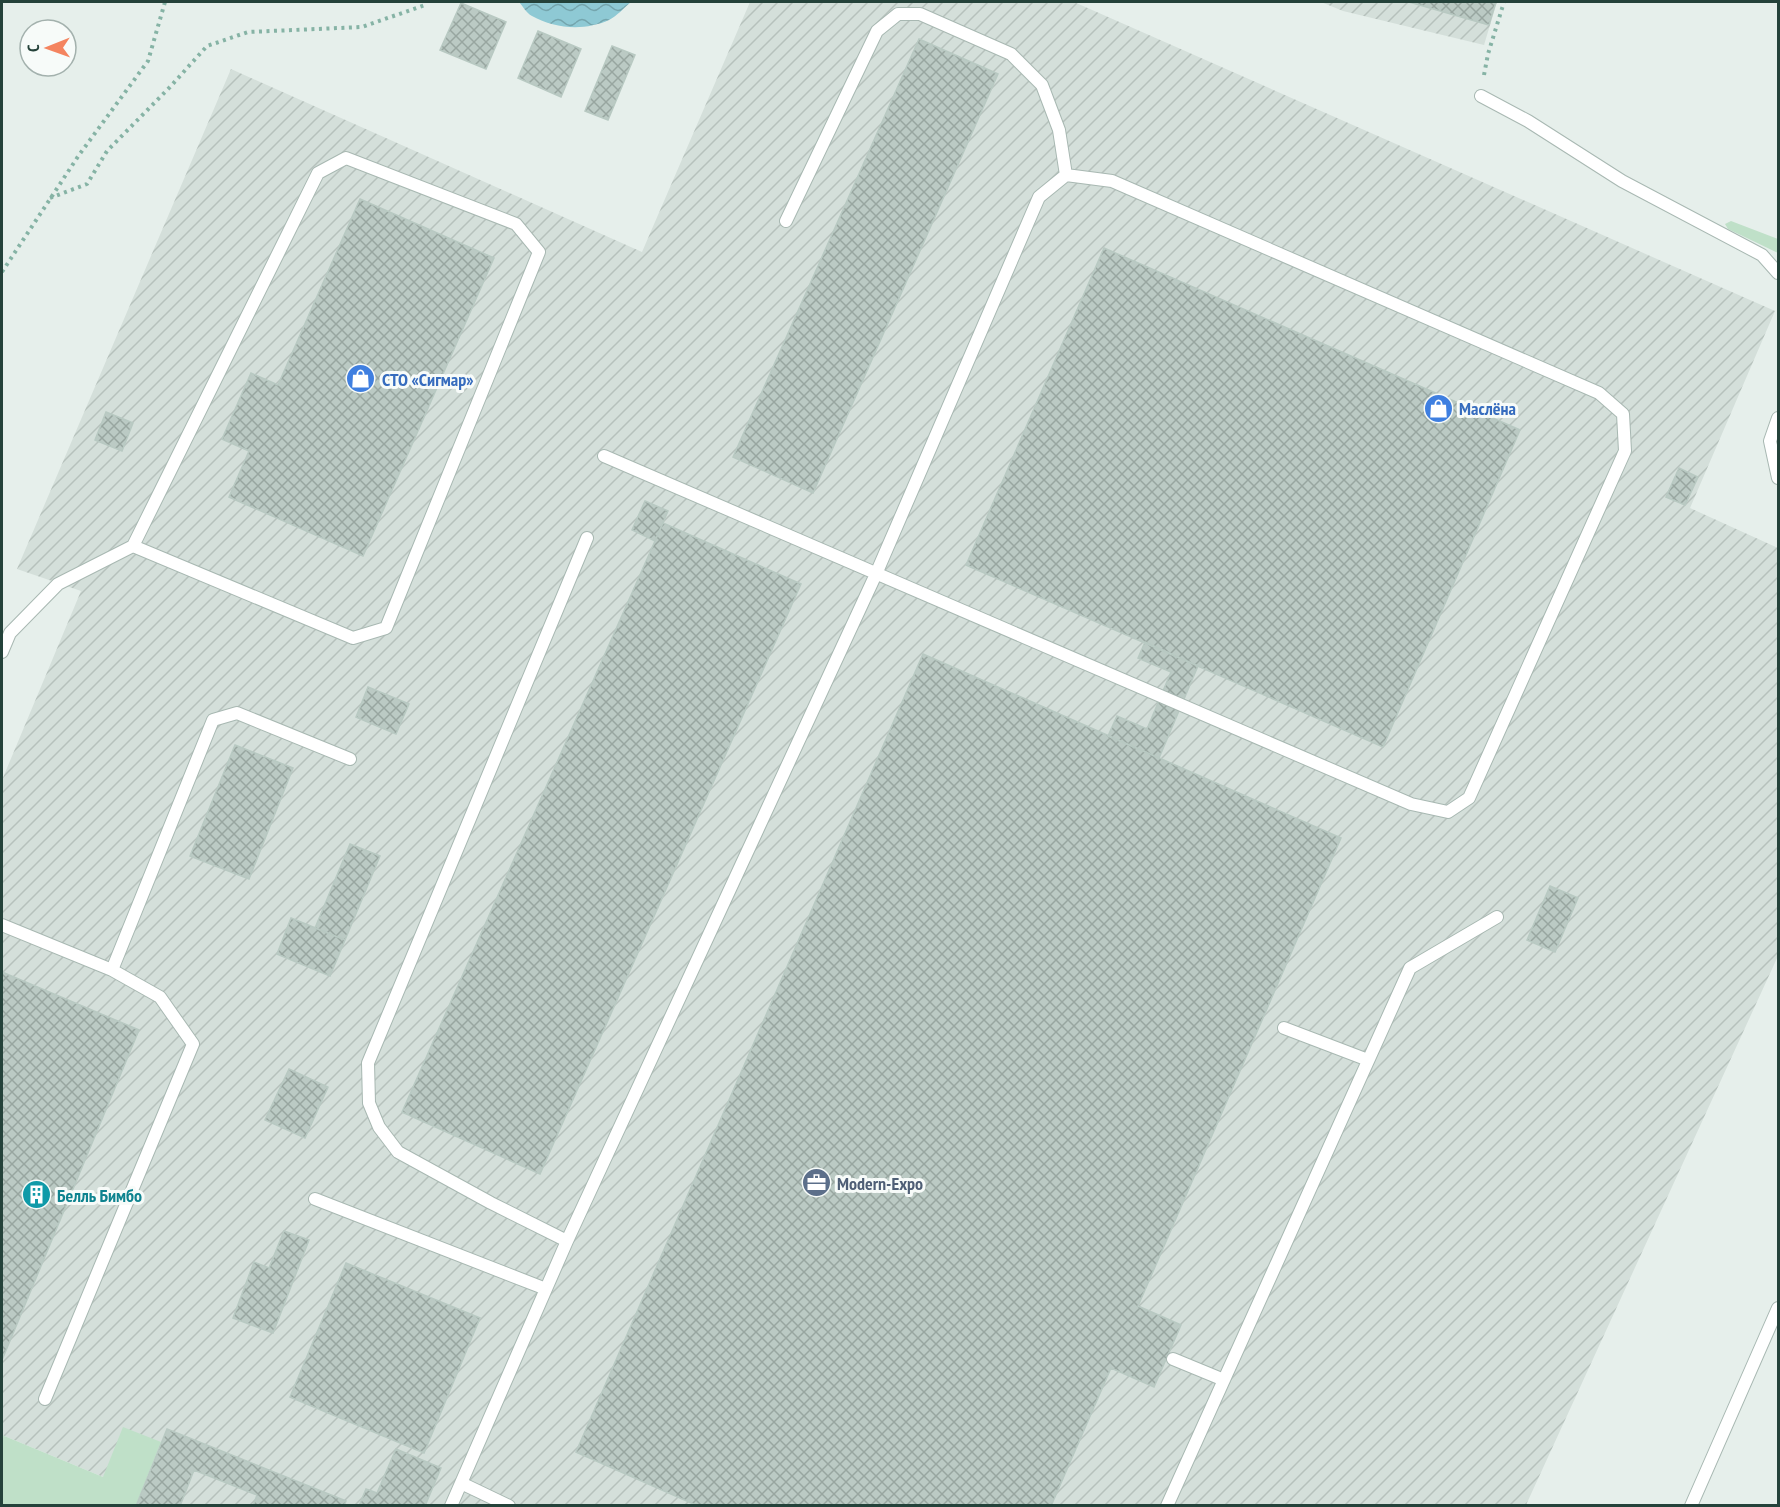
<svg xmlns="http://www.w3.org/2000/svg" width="1780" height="1507" font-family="'PT Sans Narrow',sans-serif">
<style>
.industrial{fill:url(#industrial-furrows)}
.green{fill:#bfe0c8}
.water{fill:url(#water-waves)}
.building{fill:url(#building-cross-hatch);stroke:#b8c9c2;stroke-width:1.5}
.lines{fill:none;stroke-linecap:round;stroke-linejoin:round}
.lane-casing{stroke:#a8b8b2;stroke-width:14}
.path{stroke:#86b3a5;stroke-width:4;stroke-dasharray:3 4.5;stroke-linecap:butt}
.lane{stroke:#fff;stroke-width:12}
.labels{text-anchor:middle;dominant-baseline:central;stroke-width:6;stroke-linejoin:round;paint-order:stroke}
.shop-label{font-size:18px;font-weight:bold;fill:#366cbe;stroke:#f7fbf9;text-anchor:start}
.service-label{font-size:18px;font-weight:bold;fill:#4e5e75;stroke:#f7fbf9;text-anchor:start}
.culture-label{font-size:18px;font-weight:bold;fill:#0d838f;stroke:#f7fbf9;text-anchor:start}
</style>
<defs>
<pattern id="industrial-furrows" width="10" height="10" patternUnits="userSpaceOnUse" patternTransform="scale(1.5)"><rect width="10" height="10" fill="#d4dfda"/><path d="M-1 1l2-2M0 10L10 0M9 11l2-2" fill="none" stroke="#b6c1bc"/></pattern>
<pattern id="water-waves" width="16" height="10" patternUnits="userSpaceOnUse" patternTransform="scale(1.5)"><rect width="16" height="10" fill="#8ec9d4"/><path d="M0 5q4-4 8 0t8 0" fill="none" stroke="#74a5ad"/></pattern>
<pattern id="building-cross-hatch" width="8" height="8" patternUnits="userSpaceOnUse" patternTransform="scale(1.5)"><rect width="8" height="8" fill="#bbcac4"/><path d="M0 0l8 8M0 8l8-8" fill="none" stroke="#98a6a0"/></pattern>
</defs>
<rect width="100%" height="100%" fill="#e6efeb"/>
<path class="industrial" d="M 750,2 L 1074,2 L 1775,311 L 1690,508 L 1778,548 L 1778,956 L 1526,1505 L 136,1506 L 161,1442 L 103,1477 L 2,1435 L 2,780 L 81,591 L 17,569 L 231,69 L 642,252 Z
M 1321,2 L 1497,2 L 1484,45 L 1343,11 Z"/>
<path class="green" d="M 1731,221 L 1778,239 L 1778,253 L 1728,229 L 1725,224 Z
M 123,1427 L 161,1442 L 136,1505 L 2,1505 L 2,1435 L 103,1477 Z"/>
<path class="water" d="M 519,2 L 631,2 C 625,7 617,16 609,20 C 585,31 555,29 532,16 C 526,13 523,6 519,2 Z"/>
<path class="building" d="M 1409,2 L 1496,2 L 1489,25 Z
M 461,3 L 506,22 L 486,69 L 440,50 Z
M 538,31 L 581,49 L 561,97 L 518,78 Z
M 919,39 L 998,74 L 813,493 L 733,457 Z
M 612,46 L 635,55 L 608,120 L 585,111 Z
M 360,199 L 494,258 L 363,556 L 229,497 L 249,451 L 222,439 L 251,373 L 278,385 Z
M 1104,248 L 1520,430 L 1383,747 L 966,565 Z
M 106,412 L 133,423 L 122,451 L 95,440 Z
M 1679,468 L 1698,477 L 1685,505 L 1666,497 Z
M 645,501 L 668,511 L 655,541 L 632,530 Z
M 663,523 L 801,584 L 540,1174 L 402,1112 Z
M 1145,642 L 1198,666 L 1159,758 L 1108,736 L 1117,716 L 1147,729 L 1171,672 L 1138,658 Z
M 923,654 L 1341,838 L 1138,1306 L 1181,1325 L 1154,1387 L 1111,1368 L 1051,1506 L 698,1506 L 576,1452 Z
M 368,687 L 409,704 L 396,734 L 356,717 Z
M 235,745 L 293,768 L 249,879 L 190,856 Z
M 350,844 L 380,856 L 345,940 L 315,928 Z
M 1550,886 L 1578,898 L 1555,952 L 1527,940 Z
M 291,918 L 345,940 L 330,976 L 277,954 Z
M 2,972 L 139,1030 L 2,1360 Z
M 289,1069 L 328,1087 L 305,1138 L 265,1120 Z
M 284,1231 L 309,1240 L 273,1333 L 233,1318 L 254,1262 L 269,1268 Z
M 346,1263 L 480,1318 L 424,1453 L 290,1397 Z
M 167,1429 L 346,1501 L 344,1506 L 253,1506 L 257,1495 L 194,1470 L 180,1506 L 136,1506 Z
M 396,1449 L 441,1468 L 425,1506 L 359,1506 L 366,1489 L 377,1493 Z"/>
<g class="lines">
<defs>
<path id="lane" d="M 1481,96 L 1528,121 L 1622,181 L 1762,255 L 1778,273
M 786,221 L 877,31 L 898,14 L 920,14 L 1011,54 L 1042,85 L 1059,130 L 1066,175
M 1778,418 L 1770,441 L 1778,478
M 2,652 L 10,633 L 58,584 L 133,546 L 318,173 L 346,158 L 516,224 L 539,252 L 386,628 L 353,638 L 133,546
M 2,925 L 112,970 L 160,997 L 193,1044 L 45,1399
M 112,970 L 213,720 L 237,713 L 350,759
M 1284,1028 L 1368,1060
M 315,1199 L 546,1289
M 567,1241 L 491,1203 L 398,1152 L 379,1127 L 369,1103 L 368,1063 L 587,538
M 1173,1359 L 1224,1380
M 461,1483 L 509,1506
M 451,1506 L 567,1241 L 876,574 L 1039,197 L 1066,175 L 1112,181 L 1599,393 L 1623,414 L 1625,451 L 1469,798 L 1448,812 L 1411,804 L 604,456
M 1167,1506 L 1410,968 L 1497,917
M 1691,1506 L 1778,1308"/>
</defs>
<use href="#lane" class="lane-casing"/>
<path class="path" d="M 1484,75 L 1488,54 L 1504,2
M 50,198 L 87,184 L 107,151 L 170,87 L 207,46 L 248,32 L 362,27 L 425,5
M 2,272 L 79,155 L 148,61 L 165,2"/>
<use href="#lane" class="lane"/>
</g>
<defs>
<symbol id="shop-disc" viewBox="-11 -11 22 22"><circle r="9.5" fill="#3f7fe0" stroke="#f7fbf9"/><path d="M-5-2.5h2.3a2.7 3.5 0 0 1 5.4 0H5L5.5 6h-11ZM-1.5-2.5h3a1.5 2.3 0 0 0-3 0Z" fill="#fff"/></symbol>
<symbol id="office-disc" viewBox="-11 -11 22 22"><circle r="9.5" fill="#5c6f8a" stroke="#f7fbf9"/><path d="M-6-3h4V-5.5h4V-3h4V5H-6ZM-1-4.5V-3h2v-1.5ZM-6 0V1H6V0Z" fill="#fff"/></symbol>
<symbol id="building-disc" viewBox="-11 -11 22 22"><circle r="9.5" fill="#0f9aa8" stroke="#f7fbf9"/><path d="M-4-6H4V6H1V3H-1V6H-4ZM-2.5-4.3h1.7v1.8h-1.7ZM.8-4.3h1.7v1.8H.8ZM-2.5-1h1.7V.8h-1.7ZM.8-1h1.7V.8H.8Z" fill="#fff"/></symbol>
</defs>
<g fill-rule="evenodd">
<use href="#shop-disc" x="344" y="362" width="33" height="33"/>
<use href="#shop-disc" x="1422" y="392" width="33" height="33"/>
<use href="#office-disc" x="800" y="1166" width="33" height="33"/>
<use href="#building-disc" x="20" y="1178" width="33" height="33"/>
</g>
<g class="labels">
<g class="shop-label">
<text x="382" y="379">СТО «Сигмар»</text>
<text x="1459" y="408">Маслёна</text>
</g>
<g class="service-label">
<text x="837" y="1183">Modern-Expo</text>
</g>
<g class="culture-label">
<text x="57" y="1195">Белль Бимбо</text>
</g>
</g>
<rect width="1780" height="1507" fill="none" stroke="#24423a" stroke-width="6"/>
<g transform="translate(48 48) rotate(269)"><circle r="28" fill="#f7fbf9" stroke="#a3b1ad" stroke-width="1.5"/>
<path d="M0-4.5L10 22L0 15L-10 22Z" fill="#f4845f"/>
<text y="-9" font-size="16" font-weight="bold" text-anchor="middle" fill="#24423a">С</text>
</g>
</svg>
